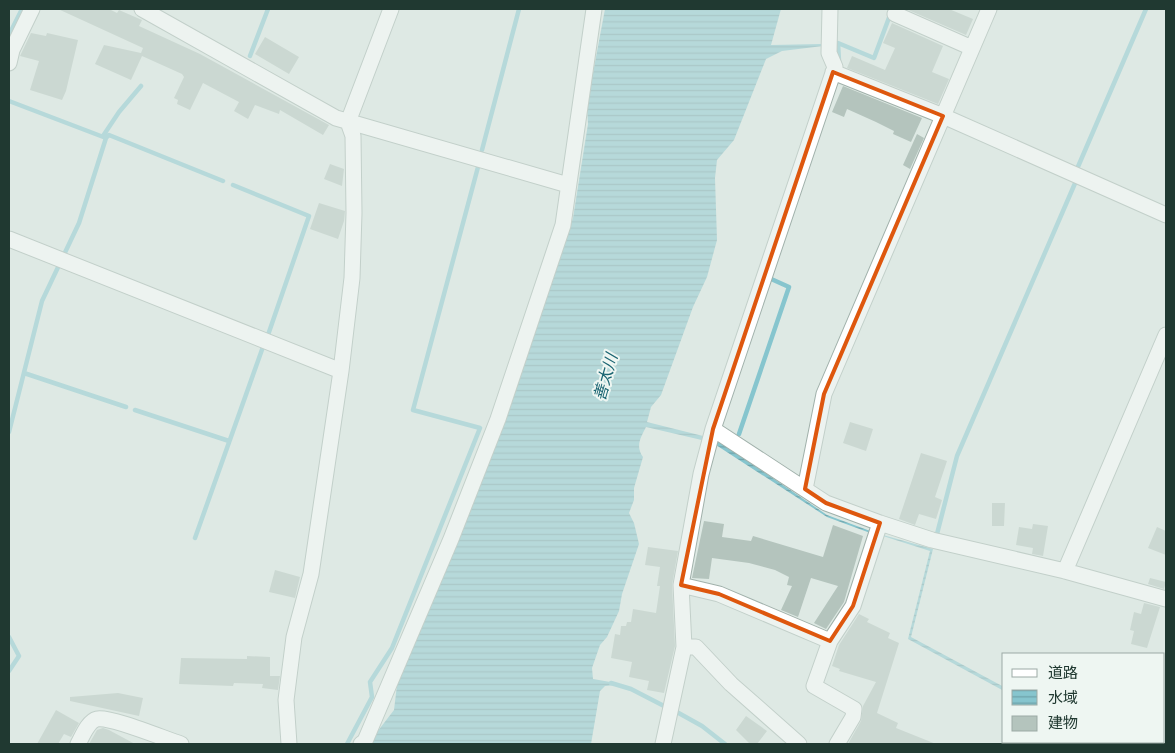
<svg xmlns="http://www.w3.org/2000/svg" width="1175" height="753" font-family="'Golos Text','Noto Sans JP',sans-serif">
<style>
.water{fill:url(#water-rules)}
.lines{fill:none;stroke-linecap:round;stroke-linejoin:round}
.stream{stroke:#86c5ce;stroke-width:4.5}
.building{fill:#b4c4bd}
.street-casing{stroke:#a1b1ab;stroke-width:17}
.street{stroke:#fff;stroke-width:15}
.marked{fill:none;stroke:#de570e;stroke-width:4;stroke-linejoin:round}
.labels{text-anchor:middle;dominant-baseline:central;stroke-width:4;stroke-linejoin:round;paint-order:stroke}
.water-label{font-size:16px;font-style:italic;fill:#1c6673;stroke:#eef6f2}
</style>
<defs>
<pattern id="water-rules" width="6" height="5" patternUnits="userSpaceOnUse" patternTransform="scale(1.25)"><rect width="6" height="5" fill="#86c5ce"/><path d="M0 2.5h6" fill="none" stroke="#6da1a8"/></pattern>
</defs>
<rect width="100%" height="100%" fill="#dee9e4"/>
<path class="water" d="M 605,9 L 781,9 L 771,45 L 822,44 L 823,46 L 782,51 L 766,59 L 734,140 L 717,160 L 715,178 L 717,240 L 707,277 L 693,307 L 661,395 L 651,407 L 647,422 L 707,437 L 706,441 L 646,427 C 641,437 635,446 643,457 L 634,488 L 634,500 L 629,513 L 634,523 L 639,544 L 622,594 L 619,611 L 607,637 L 600,645 L 592,668 L 593,679 L 616,683 L 615,685 L 605,686 L 600,691 L 591,744 L 372,744 L 374,736 L 394,710 L 397,685 L 509,410 L 573,218 L 588,124 L 586,91 L 593,73 Z
M 718,441 L 827,515 L 873,532 L 873,534 L 827,517 L 716,445 Z
M 883,535 L 933,549 L 911,637 L 1004,687 L 1004,691 L 908,639 L 930,551 L 883,536 Z"/>
<g class="lines">
<path class="stream" d="M 9,35 L 22,9
M 250,56 L 268,9
M 839,61 L 838,43 L 874,58 L 890,15
M 9,101 L 106,138 L 109,135 L 223,181
M 103,136 L 119,112 L 141,86
M 482,150 L 519,9
M 1077,169 L 1146,9
M 233,185 L 309,216 L 268,335
M 24,373 L 126,407
M 135,410 L 229,441
M 9,432 L 42,301 L 79,223 L 106,138
M 739,434 L 789,287 L 769,278 L 770,276
M 937,534 L 957,456 L 1076,181
M 195,538 L 264,344
M 9,637 L 19,656 L 9,671
M 611,683 L 631,689 L 664,706
M 675,711 L 702,726 L 725,744
M 347,744 L 372,697 L 370,682 L 392,648 L 480,428 L 413,410 L 478,167"/>
</g>
<path class="building" d="M 58,9 L 109,9 L 117,13 L 119,10 L 142,20 L 139,26 L 200,54 L 329,125 L 323,135 L 280,110 L 279,114 L 255,105 L 248,119 L 234,111 L 239,102 L 203,83 L 190,110 L 177,104 L 178,100 L 174,98 L 184,77 L 182,74 L 142,56 L 131,80 L 95,64 L 104,45 L 141,53 L 143,48 Z
M 906,9 L 949,9 L 973,19 L 966,35 Z
M 892,23 L 943,46 L 932,72 L 949,79 L 938,104 L 847,68 L 852,56 L 885,70 L 895,48 L 883,43 Z
M 31,33 L 46,36 L 47,33 L 78,40 L 66,91 L 62,100 L 30,90 L 39,61 L 20,56 Z
M 265,37 L 299,57 L 289,74 L 255,54 Z
M 843,86 L 922,118 L 911,142 L 893,134 L 894,131 L 876,122 L 847,109 L 844,117 L 832,112 Z
M 917,134 L 924,138 L 910,169 L 903,165 Z
M 330,164 L 344,169 L 342,186 L 324,179 Z
M 319,203 L 345,211 L 344,221 L 338,239 L 310,229 Z
M 850,422 L 873,429 L 866,451 L 843,443 Z
M 921,453 L 947,461 L 935,497 L 942,500 L 936,519 L 919,514 L 915,525 L 899,519 Z
M 992,503 L 1005,503 L 1004,526 L 992,526 Z
M 704,521 L 724,524 L 722,537 L 751,541 L 753,536 L 823,557 L 833,525 L 863,536 L 844,602 L 826,629 L 814,623 L 838,586 L 811,578 L 798,617 L 781,610 L 792,586 L 787,585 L 789,577 L 775,570 L 749,563 L 712,558 L 709,579 L 692,578 Z
M 1033,524 L 1048,526 L 1043,556 L 1032,554 L 1033,548 L 1016,545 L 1019,527 L 1032,529 Z
M 1157,527 L 1166,531 L 1166,555 L 1148,548 Z
M 648,547 L 678,551 L 672,585 L 675,646 L 664,693 L 647,690 L 649,681 L 629,677 L 632,662 L 611,658 L 615,634 L 620,635 L 621,626 L 626,626 L 627,622 L 631,622 L 633,609 L 656,613 L 660,586 L 657,586 L 660,567 L 645,565 Z
M 275,570 L 300,577 L 295,598 L 269,592 Z
M 1150,578 L 1166,582 L 1164,589 L 1148,584 Z
M 1144,603 L 1160,607 L 1147,648 L 1131,644 L 1134,631 L 1130,630 L 1134,612 L 1141,614 Z
M 859,614 L 869,619 L 867,622 L 890,633 L 888,638 L 899,643 L 877,713 L 898,723 L 896,728 L 936,744 L 848,744 L 861,721 L 863,706 L 876,682 L 839,671 L 840,669 L 832,666 L 839,645 Z
M 247,656 L 270,657 L 270,676 L 280,676 L 278,690 L 262,688 L 263,684 L 234,683 L 233,686 L 179,684 L 181,658 L 247,659 Z
M 118,693 L 143,698 L 139,716 L 70,701 L 70,697 Z
M 56,710 L 79,723 L 71,737 L 64,734 L 58,744 L 37,744 Z
M 746,716 L 767,731 L 757,744 L 750,744 L 736,730 Z
M 103,728 L 109,730 L 135,744 L 89,744 L 97,730 Z"/>
<g class="lines">
<defs>
<path id="street" d="M 142,9 L 336,118 L 568,185
M 895,14 L 972,48
M 9,63 L 12,50 L 32,9
M 833,72 L 943,116 L 1166,215
M 9,239 L 341,371
M 713,429 L 826,503 L 880,523 L 932,540 L 1065,571 L 1166,599
M 805,489 L 824,394 L 989,9
M 1065,571 L 1166,335
M 681,585 L 719,594 L 830,641
M 684,647 L 696,647 L 731,684 L 799,744
M 78,744 C 82,737 88,721 97,719 C 110,716 165,739 181,744
M 289,744 L 286,700 L 294,637 L 311,574 L 341,371 L 352,278 L 354,213 L 353,136 L 348,122 L 391,9
M 361,744 L 365,741 L 451,539 L 498,419 L 563,225 L 594,9
M 663,744 L 684,647 L 681,585 L 701,474 L 713,429 L 835,67 L 829,53 L 830,9
M 837,744 L 853,717 L 854,709 L 814,686 L 830,641 L 853,606 L 880,523"/>
</defs>
<use href="#street" class="street-casing"/>
<use href="#street" class="street"/>
</g>
<path d="M0 0H1175V753H0ZM 833,72 L 943,116 L 824,394 L 805,489 L 826,503 L 880,523 L 853,606 L 830,641 L 719,594 L 681,585 L 713,429 Z" fill="#dee9e4" fill-opacity=".55" fill-rule="evenodd"/>
<path class="marked" d="M 833,72 L 943,116 L 824,394 L 805,489 L 826,503 L 880,523 L 853,606 L 830,641 L 719,594 L 681,585 L 713,429 Z"/>
<g class="labels">
<g class="water-label">
<text transform="translate(605 377) rotate(-74)">善太川</text>
</g>
</g>
<rect width="1175" height="753" fill="none" stroke="#203931" stroke-width="20"/>
<rect x="1002" y="653" width="162" height="90" fill="#eef6f2" stroke="#9caaa5"/>
<rect x="1012" y="669" width="25" height="8" fill="#ffffff" stroke="#9caaa5"/>
<text x="1048" y="678" font-size="15" fill="#203931">道路</text>
<rect x="1012" y="690" width="25" height="15" fill="url(#water-rules)" stroke="#9caaa5"/>
<text x="1048" y="703" font-size="15" fill="#203931">水域</text>
<rect x="1012" y="716" width="25" height="15" fill="#b4c4bd" stroke="#9caaa5"/>
<text x="1048" y="728" font-size="15" fill="#203931">建物</text>
</svg>
